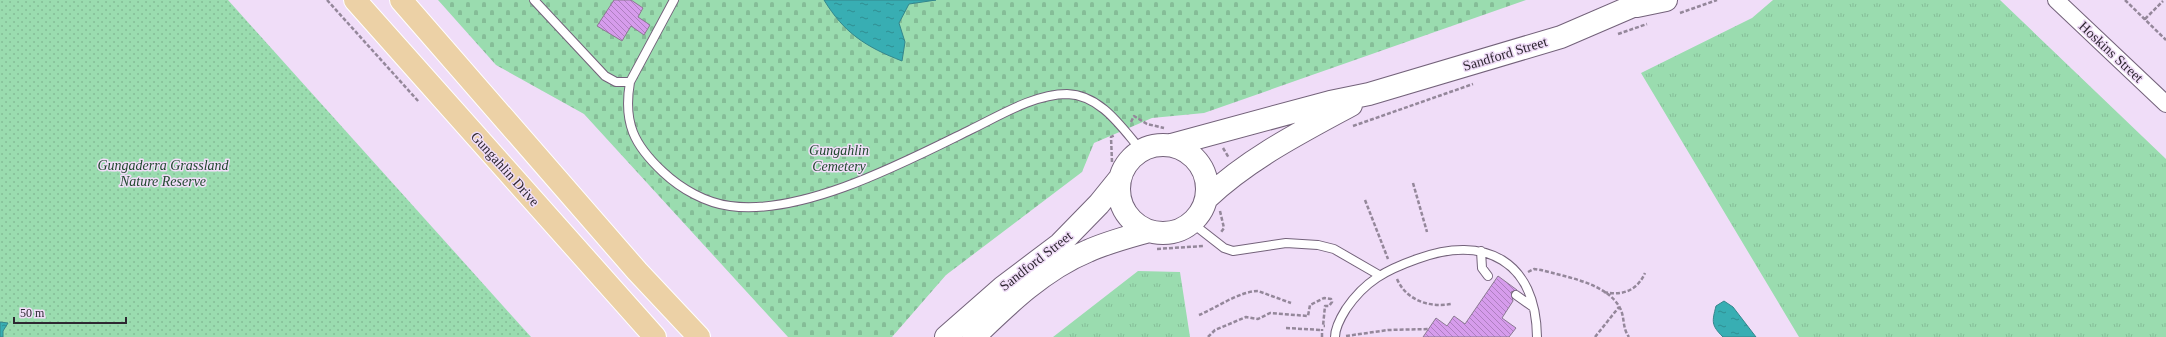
<svg xmlns="http://www.w3.org/2000/svg" width="2166" height="337" font-family="Georgia,serif">
<style>
.grass{fill:url(#grass-tufts)}
.cemetery{fill:url(#cemetery-stones)}
.park{fill:url(#park-dots)}
.water{fill:url(#water-ripples);stroke:#35868c}
.building{fill:url(#building-back-hatch);stroke:#8b7992}
.lines{fill:none;stroke-linecap:round;stroke-linejoin:round}
.service-casing{stroke:#73627a;stroke-width:10}
.minor-casing{stroke:#73627a;stroke-width:18}
.secondary-casing{stroke:#73627a;stroke-width:24}
.primary-casing{stroke:#fff;stroke-width:24}
.path{stroke:#94879a;stroke-width:2.5;stroke-dasharray:4 2;stroke-linecap:butt}
.service{stroke:#fff;stroke-width:8}
.minor{stroke:#fff;stroke-width:16}
.secondary{stroke:#fff;stroke-width:22}
.primary{stroke:#ecd1a6;stroke-width:22}
.labels{text-anchor:middle;dominant-baseline:central;stroke-width:3;stroke-linejoin:round;paint-order:stroke}
.street-label{font-size:14px;fill:#2e2731;stroke:#f0ddf8}
.park-label{font-size:14px;font-style:italic;fill:#21482f;stroke:#f0ddf8}
</style>
<defs>
<pattern id="grass-tufts" width="24" height="20" patternUnits="userSpaceOnUse"><rect width="24" height="20" fill="#9adcaf"/><path d="M3 7l-1-3M5 7V3M7 7l1-3M15 17l-1-3M17 17v-4M19 17l1-3" fill="none" stroke="#85bd97"/></pattern>
<pattern id="cemetery-stones" width="16" height="16" patternUnits="userSpaceOnUse"><rect width="16" height="16" fill="#9adcaf"/><path d="M2 7V4a2 2 0 0 1 4 0v3zM10 15v-3a2 2 0 0 1 4 0v3z" fill="#85bd97"/></pattern>
<pattern id="park-dots" width="8" height="8" patternUnits="userSpaceOnUse"><rect width="8" height="8" fill="#9adcaf"/><path d="M2 2h.1M6 6h.1" fill="none" stroke="#85bd97" stroke-width="1.8" stroke-linecap="round"/></pattern>
<pattern id="water-ripples" width="26" height="14" patternUnits="userSpaceOnUse"><rect width="26" height="14" fill="#38aeb3"/><path d="M2 4q2-2 4 0t4 0M15 11q2-2 4 0t4 0" fill="none" stroke="#308e92"/></pattern>
<pattern id="building-back-hatch" width="6" height="6" patternUnits="userSpaceOnUse"><rect width="6" height="6" fill="#d69cec"/><path d="M-1 5l2 2M0 0l6 6M5-1l2 2" fill="none" stroke="#ae7fc0"/></pattern>
</defs>
<rect width="100%" height="100%" fill="#f0ddf8"/>
<path class="grass" d="M 1773,0 L 2000,0 L 2166,159 L 2166,337 L 1799,337 L 1641,73 L 1752,18 Z
M 1138,271 L 1180,272 L 1190,337 L 1053,337 Z"/>
<path class="cemetery" d="M 438,0 L 1526,0 L 1204,113 L 1152,118 L 1094,143 L 1082,172 L 946,275 L 892,337 L 788,337 L 584,114 L 496,65 Z"/>
<path class="park" d="M 0,0 L 228,0 L 531,337 L 0,337 Z"/>
<path class="water" d="M 824,0 L 936,0 L 909,4 L 899,23 L 905,42 L 902,61 C 866,47 844,33 824,0 Z
M 1724,301 L 1733,307 L 1756,337 L 1723,337 C 1711,325 1712,322 1716,306 Z
M 0,322 L 8,323 L 3,331 L 3,337 L 0,337 Z"/>
<path class="building" d="M 614,0 L 631,0 L 643,8 L 638,17 L 650,25 L 644,35 L 631,26 L 622,41 L 597,26 Z
M 1498,276 L 1517,290 L 1511,292 L 1513,301 L 1502,318 L 1516,328 L 1509,337 L 1423,337 L 1436,318 L 1447,326 L 1454,316 L 1465,324 Z"/>
<g class="lines">
<defs>
<path id="service" d="M 534,0 L 605,76 L 616,82 L 630,82
M 674,0 L 630,82 C 623,123 634,145 663,172 C 681,189 706,203 730,206 C 803,216 905,162 970,130 C 999,116 1034,94 1067,94 C 1101,95 1122,128 1141,150
M 1192,223 L 1224,248 L 1233,251 L 1286,243 L 1318,245 L 1334,249 L 1379,275
M 1481,251 L 1482,268 L 1488,276
M 1516,295 L 1533,307
M 1335,337 C 1335,327 1341,317 1346,309 C 1365,281 1386,270 1417,259 C 1485,234 1536,261 1537,337"/>
<path id="minor" d="M 2056,0 L 2166,104"/>
<path id="secondary" d="M 1637,6 L 1666,0
M1119 189a44 44 0 1 1 88 0a44 44 0 1 1-88 0Z
M 1171,145 L 1330,102 L 1369,94 L 1561,37 L 1647,0
M 1207,198 C 1248,159 1301,132 1351,105
M 946,337 L 1003,287 L 1060,244 L 1099,204 L 1120,178
M 974,337 C 1007,305 1044,269 1088,251 C 1108,242 1128,237 1149,231"/>
<path id="primary" d="M 355,0 L 655,337
M 401,0 L 637,271 L 699,337"/>
</defs>
<use href="#service" class="service-casing"/>
<use href="#minor" class="minor-casing"/>
<use href="#secondary" class="secondary-casing"/>
<use href="#primary" class="primary-casing"/>
<path class="path" d="M 327,0 L 419,102
M 2125,0 L 2166,40
M 1680,13 L 1717,0
M 2145,19 L 2163,1
M 1618,34 L 1647,24
M 1131,122 L 1134,116 L 1147,124 L 1164,128
M 1353,126 L 1473,84
M 1223,148 L 1229,158
M 1112,162 L 1111,137 L 1115,135
M 1413,183 L 1427,232
M 1365,200 L 1388,259
M 1220,211 L 1224,228 L 1221,232
M 1157,249 L 1203,246
M 1528,272 L 1534,269 L 1541,270 C 1566,277 1607,283 1620,308 C 1625,317 1622,328 1629,337
M 1397,279 C 1406,300 1429,308 1451,304
M 1604,292 C 1622,296 1637,291 1645,273
M 1199,315 C 1216,308 1240,291 1258,291 L 1291,303
M 1286,328 L 1322,330
M 1346,336 L 1388,330 L 1429,329
M 1208,337 L 1215,330 L 1246,317 L 1258,319 L 1270,313 L 1308,316 L 1310,305 L 1324,298 L 1331,299 L 1332,302 L 1329,306 L 1325,306 L 1323,326 L 1325,326
M 1322,337 L 1322,329
M 1595,337 L 1619,307"/>
<use href="#service" class="service"/>
<use href="#minor" class="minor"/>
<use href="#secondary" class="secondary"/>
<use href="#primary" class="primary"/>
</g>
<g class="labels">
<g class="street-label">
<text transform="translate(2111 52) rotate(43)">Hoskins Street</text>
<text transform="translate(1505 54) rotate(-17)">Sandford Street</text>
<text transform="translate(505 169) rotate(48)">Gungahlin Drive</text>
<text transform="translate(1036 261) rotate(-38)">Sandford Street</text>
</g>
<g class="park-label">
<text x="839" y="150">Gungahlin<tspan x="839" dy="16">Cemetery</tspan></text>
<text x="163" y="165">Gungaderra Grassland<tspan x="163" dy="16">Nature Reserve</tspan></text>
</g>
</g>
<path d="M14 317v6h112v-6" fill="none" stroke="#2e2731" stroke-width="2"/>
<text x="20" y="317" font-size="12" fill="#2e2731" stroke="#f0ddf8" stroke-width="3" paint-order="stroke">50 m</text>
</svg>
